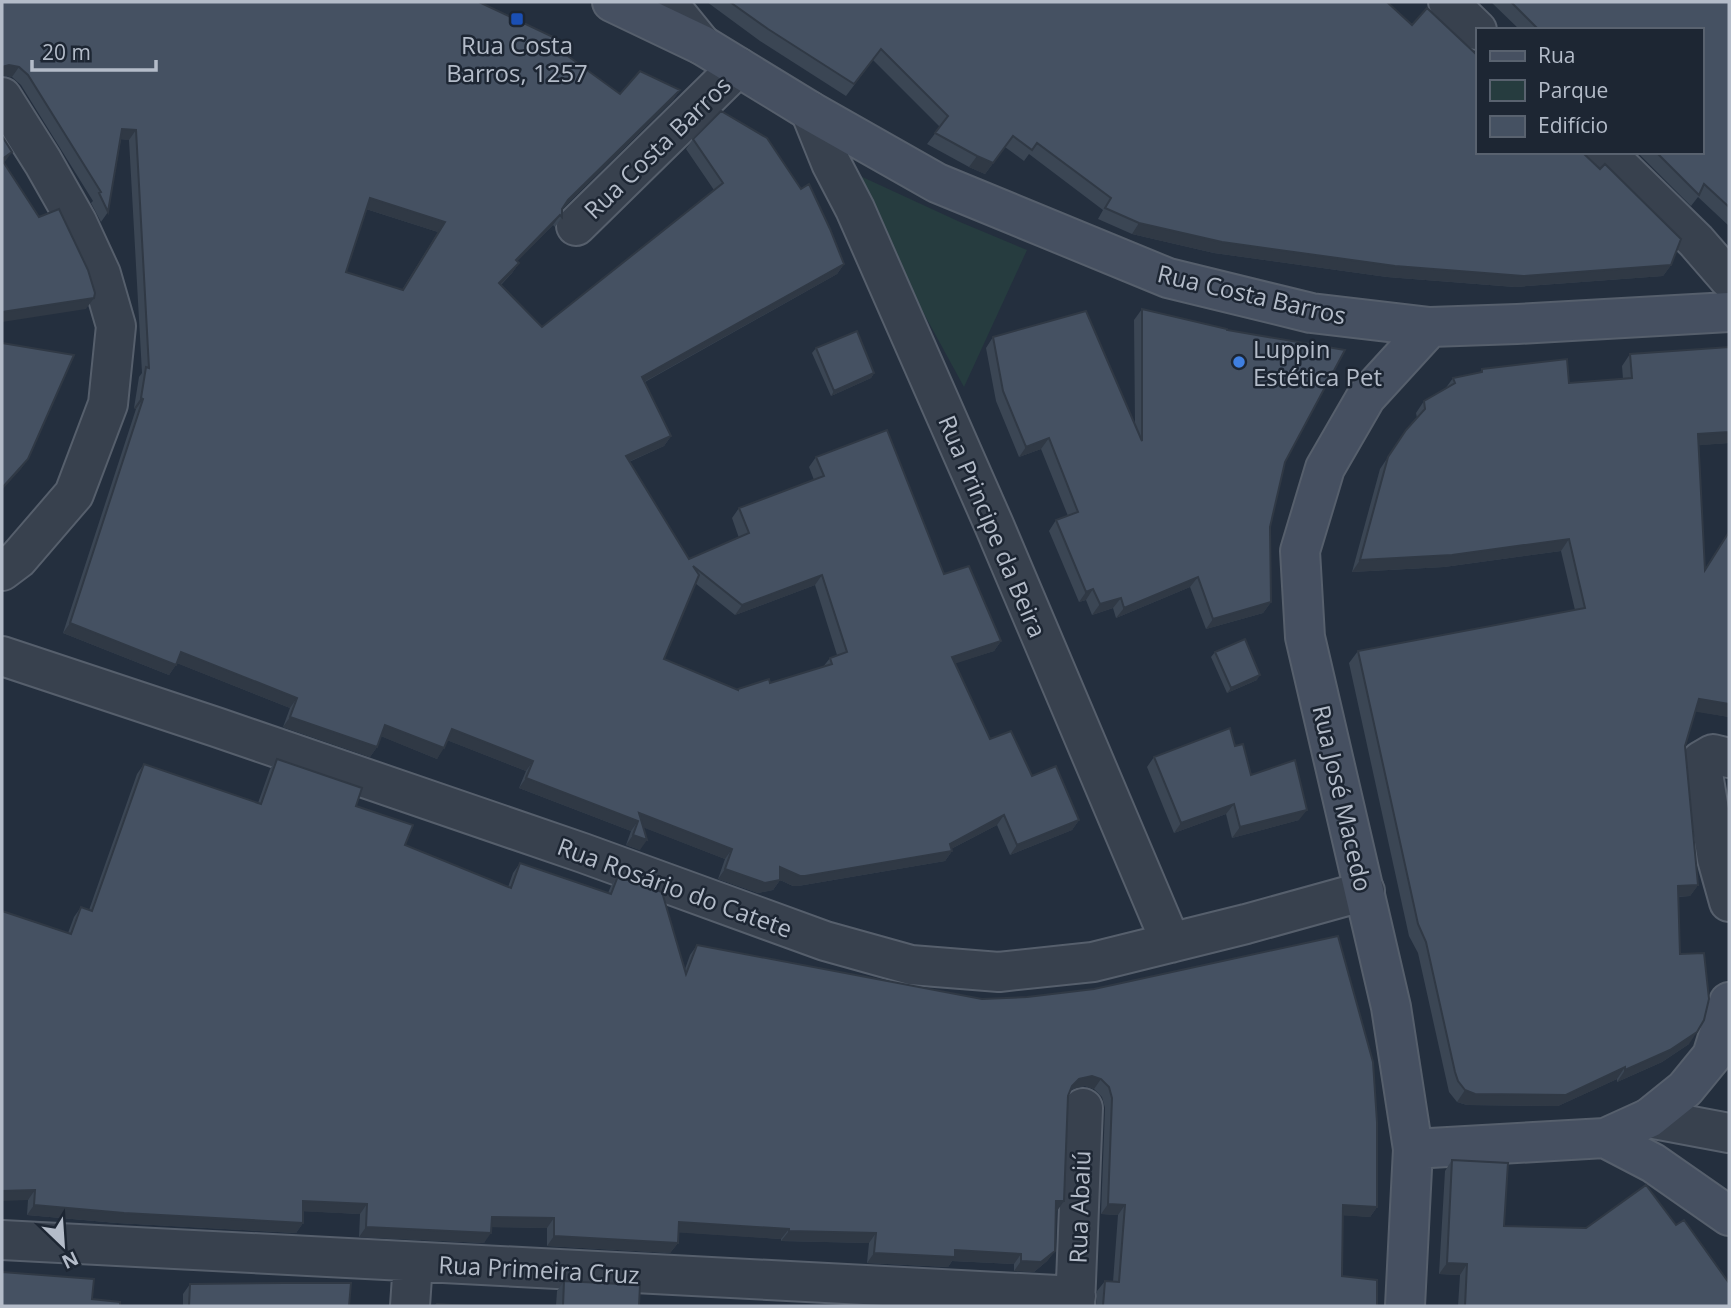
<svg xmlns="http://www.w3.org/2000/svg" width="1731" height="1308" font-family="'Open Sans',sans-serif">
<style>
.green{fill:#263c3f}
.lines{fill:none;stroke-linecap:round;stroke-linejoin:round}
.street-casing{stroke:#565f6c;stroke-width:42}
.secondary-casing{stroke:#565f6c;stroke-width:42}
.street{stroke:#38414e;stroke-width:38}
.secondary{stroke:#465061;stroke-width:38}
.wall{fill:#3b4654;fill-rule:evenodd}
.shaded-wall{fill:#303945}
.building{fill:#455162;stroke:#303945;stroke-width:2;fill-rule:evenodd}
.transit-dot{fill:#1a4fb4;stroke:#1d2633;stroke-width:2.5}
.shop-dot{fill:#3f7fe0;stroke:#1d2633;stroke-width:2.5}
.labels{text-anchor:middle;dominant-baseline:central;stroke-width:5;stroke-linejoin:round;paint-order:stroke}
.poi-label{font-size:24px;fill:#b4bcc9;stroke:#1d2633}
.street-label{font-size:24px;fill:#b4bcc9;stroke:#1d2633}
</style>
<rect width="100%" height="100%" fill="#242f3e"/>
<path class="green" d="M 845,169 L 960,222 L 1027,250 L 964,387 Z"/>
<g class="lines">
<defs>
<path id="street" d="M 667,2 L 702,45
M 1448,2 L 1477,30
M 2,97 L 43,162 L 77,222 L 101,274 L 116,326 L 108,404 L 74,494 L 18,559 L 2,571
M 810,111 L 831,163 L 855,209 L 994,525 L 1171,943
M 1605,152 L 1696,241 L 1729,279
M 576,226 L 738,67
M 2,656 L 216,727 L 583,853 L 825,941 L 911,965 L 999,972 L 1093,962 L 1246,924 L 1365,891
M 1729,758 L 1713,754 L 1701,761 L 1717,859 L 1729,902
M 1649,1118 L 1729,1133
M 2,1240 L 1076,1296
M 410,1306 L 413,1262
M 1075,1306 L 1083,1108"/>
<path id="secondary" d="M 612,2 L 702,45 L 810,111 L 937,183 L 1168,278 L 1311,313 L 1430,327 L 1517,324 L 1729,312
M 1605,1138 L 1653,1163 L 1729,1216
M 1413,1149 L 1605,1138 L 1649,1118 L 1685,1089 L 1712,1056 L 1729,1002
M 1405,1306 L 1413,1149 L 1391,1007 L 1305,637 L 1300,551 L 1325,468 L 1366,397 L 1430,327"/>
</defs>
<use href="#street" class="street-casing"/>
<use href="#secondary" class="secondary-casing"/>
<use href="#street" class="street"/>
<use href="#secondary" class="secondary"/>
</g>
<path class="wall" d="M 2,2 L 550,43 L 620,94 L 680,90 L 673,100 L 563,208 L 562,217 L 555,227 L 553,225 L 517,261 L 519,263 L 512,273 L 501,285 L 542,327 L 714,190 L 686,149 L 693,139 L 844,264 L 837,274 L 645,382 L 671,436 L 664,446 L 629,462 L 689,559 L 739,538 L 732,518 L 739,508 L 814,480 L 809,467 L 816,457 L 944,574 L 1001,641 L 994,651 L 955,663 L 990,739 L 1079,820 L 1072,830 L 1010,855 L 997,825 L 951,849 L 952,851 L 945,861 L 798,886 L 793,886 L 780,880 L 773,890 L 758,893 L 718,879 L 725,859 L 643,827 L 640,850 L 626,845 L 631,831 L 519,788 L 526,771 L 447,740 L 437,759 L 381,736 L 377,747 L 370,757 L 283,727 L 290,708 L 177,663 L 169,675 L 63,633 L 136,409 L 134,408 L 139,377 L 142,373 L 129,140 L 121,139 L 108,212 L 101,222 L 91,203 L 93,201 L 21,85 L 12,77 L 2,75 ZM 366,209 L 438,232 L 402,290 L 346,272 ZM 695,583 L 735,615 L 815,585 L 837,655 L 830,658 L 823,667 L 770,683 L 737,690 L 664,659 Z
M 707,2 L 1387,2 L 1671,265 L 1663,276 L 1515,287 L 1387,277 L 1214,253 L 1132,234 L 1098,219 L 1103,210 L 1029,154 L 1024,161 L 1005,147 L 985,174 L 969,167 L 927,144 L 940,127 L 873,60 L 846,96 L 760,41 Z
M 1491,2 L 1729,2 L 1729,226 L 1698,197 L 1691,206 L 1637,152 L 1701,152 L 1701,30 L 1520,30 Z
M 1142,309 L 1285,462 L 1270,527 L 1271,602 L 1263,613 L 1206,629 L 1190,587 L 1116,618 L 1113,608 L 1092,615 L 1086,600 L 1079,602 L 1049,531 L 1056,520 L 1068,516 L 1041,449 L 1019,457 L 996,401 L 986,348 L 993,337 L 1135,424 L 1134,320 Z
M 1729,347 L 1729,443 L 1699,445 L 1705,569 L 1729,531 L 1729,717 L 1695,711 L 1685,746 L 1698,885 L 1690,896 L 1678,897 L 1680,954 L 1689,1044 L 1662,1062 L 1617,1082 L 1617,1079 L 1558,1106 L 1467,1105 L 1457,1102 L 1449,1092 L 1447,1083 L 1418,953 L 1409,936 L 1349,663 L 1358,651 L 1575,610 L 1561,551 L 1444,567 L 1352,572 L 1380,469 L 1406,430 L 1417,418 L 1416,413 L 1424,401 L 1445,389 L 1453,378 L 1480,373 L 1482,369 L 1569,383 L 1623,379 L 1622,366 L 1630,354 Z
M 816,348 L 874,373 L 871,378 L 831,396 L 812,353 Z
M 1215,652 L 1257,680 L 1227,693 L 1211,657 Z
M 1235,746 L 1251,775 L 1299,820 L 1232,838 L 1226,814 L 1174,833 L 1147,767 L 1154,757 Z
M 277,759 L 356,806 L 405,845 L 508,887 L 513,873 L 520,863 L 608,893 L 611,886 L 618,876 L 685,969 L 690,955 L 697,945 L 982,999 L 1377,1207 L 1370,1217 L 1343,1215 L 1342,1276 L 1377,1306 L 1096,1306 L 1097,1291 L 1105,1281 L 1113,1282 L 1118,1215 L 1101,1214 L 1105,1108 L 1102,1097 L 1094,1089 L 1085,1086 L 1072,1089 L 1070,1091 L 1068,1096 L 1064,1201 L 1056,1211 L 1055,1251 L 1047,1261 L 1034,1272 L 1014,1271 L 1014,1264 L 952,1261 L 948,1267 L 867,1263 L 869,1243 L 781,1241 L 781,1239 L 678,1232 L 678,1243 L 670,1253 L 547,1246 L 547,1228 L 491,1227 L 484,1243 L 359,1237 L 360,1214 L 303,1211 L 303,1223 L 296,1233 L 117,1223 L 27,1215 L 28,1200 L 68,933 L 74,917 L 81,907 L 89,910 L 137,774 L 144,764 L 258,803 L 270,769 Z
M 1452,1160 L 1504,1226 L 1586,1228 L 1676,1225 L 1729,1306 L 1458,1306 L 1460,1275 L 1439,1274 L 1445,1171 Z
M 564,1281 L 639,1306 L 556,1306 L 557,1291 Z
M 190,1284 L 349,1306 L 183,1306 L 183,1294 Z"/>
<path class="shaded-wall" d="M 9,65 L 19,67 L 12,77 L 2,75 L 2,67 Z
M 680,90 L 673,100 L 561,210 L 568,200 Z
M 122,129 L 136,130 L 129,140 L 115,139 Z
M 1013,136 L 985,174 L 969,167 L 977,156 Z
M 12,152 L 4,163 L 2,159 Z
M 370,198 L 445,222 L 438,232 L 363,208 Z
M 560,215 L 553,225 L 509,270 L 516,260 Z
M 1139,223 L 1671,265 L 1663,276 L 1515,287 L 1387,277 L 1214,253 L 1132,234 Z
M 519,263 L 512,273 L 492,293 L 499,283 Z
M 844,264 L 837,274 L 635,387 L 642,377 Z
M 94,298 L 86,309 L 2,322 L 2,312 Z
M 874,373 L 871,378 L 831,396 L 834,391 Z
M 141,398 L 143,399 L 136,409 L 134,408 Z
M 1729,432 L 1729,443 L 1690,446 L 1698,434 Z
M 671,436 L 664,446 L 619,466 L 626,456 Z
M 1049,438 L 1041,449 L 1019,457 L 1026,447 Z
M 28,459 L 21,469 L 2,490 L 2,488 Z
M 1569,539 L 1561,551 L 1444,567 L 1352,572 L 1360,560 Z
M 822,575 L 815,585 L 735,615 L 742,605 Z
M 1198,577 L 1190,587 L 1116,618 L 1124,608 Z
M 1093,589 L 1086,600 L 1079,602 L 1086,592 Z
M 1121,598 L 1113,608 L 1092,615 L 1100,604 Z
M 1271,602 L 1263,613 L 1206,629 L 1213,619 Z
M 70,623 L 176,665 L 169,675 L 63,633 Z
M 1001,641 L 994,651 L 945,667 L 952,657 Z
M 181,652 L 297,698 L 290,708 L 174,662 Z
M 1260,675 L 1257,680 L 1227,693 L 1231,688 Z
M 1699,699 L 1729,704 L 1729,717 L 1691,711 Z
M 290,717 L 377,747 L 370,757 L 283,727 Z
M 385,725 L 444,748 L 437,759 L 378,735 Z
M 452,729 L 533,761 L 526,771 L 444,739 Z
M 526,778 L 639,813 L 732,849 L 725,859 L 637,825 L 638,821 L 631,831 L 519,788 Z
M 1234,804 L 1226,814 L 1174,833 L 1181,823 Z
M 1307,810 L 1299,820 L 1232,838 L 1240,827 Z
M 1004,815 L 997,825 L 945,852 L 952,851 L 945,861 L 798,886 L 793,886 L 780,880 L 773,890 L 758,893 L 718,879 L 725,869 L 780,867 L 950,844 Z
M 1079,820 L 1072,830 L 1010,855 L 1017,845 Z
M 633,835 L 647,840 L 640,850 L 626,845 Z
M 1698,885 L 1690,896 L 1670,897 L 1678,886 Z
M 1697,1032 L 1689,1044 L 1662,1062 L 1617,1082 L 1625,1070 Z
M 1625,1067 L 1617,1079 L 1558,1106 L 1467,1105 L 1457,1102 L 1465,1090 Z
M 1092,1076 L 1101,1079 L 1094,1089 L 1085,1086 L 1072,1089 L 1065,1096 L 1072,1086 L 1079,1079 Z
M 35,1190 L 28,1200 L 2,1201 L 2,1191 Z
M 303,1201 L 367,1204 L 360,1214 L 296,1211 Z
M 1056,1201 L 1064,1201 L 1057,1211 L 1049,1211 Z
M 1108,1204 L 1125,1205 L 1118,1215 L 1101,1214 Z
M 34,1205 L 303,1223 L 296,1233 L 117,1223 L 27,1215 Z
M 1343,1205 L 1377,1207 L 1370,1217 L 1336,1215 Z
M 492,1217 L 554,1218 L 547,1228 L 485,1227 Z
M 679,1222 L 789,1229 L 781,1239 L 671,1232 Z
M 366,1227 L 491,1233 L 484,1243 L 359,1237 Z
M 789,1231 L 876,1233 L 869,1243 L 781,1241 Z
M 554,1236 L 678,1243 L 670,1253 L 547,1246 Z
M 955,1250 L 1021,1254 L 1014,1264 L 952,1261 L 948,1267 L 867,1263 L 874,1253 Z
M 1055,1251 L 1047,1261 L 1034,1272 L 1014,1271 L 1021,1261 Z
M 1447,1263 L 1467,1264 L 1460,1275 L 1439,1274 Z"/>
<path class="building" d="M 2,2 L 479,2 L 553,37 L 550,43 L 620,94 L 640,71 L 680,90 L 568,200 L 562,209 L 562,217 L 560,215 L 516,260 L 519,263 L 499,283 L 542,327 L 723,183 L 693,139 L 721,111 L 767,138 L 801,189 L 809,184 L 830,229 L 844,264 L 642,377 L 671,436 L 626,456 L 689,559 L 749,533 L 739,508 L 824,476 L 816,457 L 887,430 L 944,574 L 969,566 L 1001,641 L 952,657 L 990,739 L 1011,731 L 1032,776 L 1056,766 L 1079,820 L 1017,845 L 1004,815 L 950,844 L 952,851 L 805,876 L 800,876 L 780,867 L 780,880 L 765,883 L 725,869 L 732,849 L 639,813 L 647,840 L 633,835 L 638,821 L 526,778 L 533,761 L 452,729 L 444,748 L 385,725 L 377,747 L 290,717 L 297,698 L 181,652 L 176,665 L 70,623 L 143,399 L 141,398 L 146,367 L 149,368 L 136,130 L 122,129 L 108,212 L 99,193 L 101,192 L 28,75 L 19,67 L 9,65 L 2,67 ZM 370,198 L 445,222 L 403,290 L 346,272 ZM 693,566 L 742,605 L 822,575 L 847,652 L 830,658 L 832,664 L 770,683 L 769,679 L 738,689 L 738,690 L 664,659 L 699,575 Z
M 730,2 L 1387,2 L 1412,25 L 1427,8 L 1477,55 L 1477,152 L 1582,152 L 1600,169 L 1605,164 L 1681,239 L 1671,265 L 1523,276 L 1395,266 L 1222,242 L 1139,223 L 1105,208 L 1111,198 L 1037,143 L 1032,150 L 1013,136 L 993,163 L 977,156 L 935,133 L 948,116 L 881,49 L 854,84 L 768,29 Z
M 1511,2 L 1729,2 L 1729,207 L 1704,184 L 1699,195 L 1656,152 L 1701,152 L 1701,30 L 1539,30 Z
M 2,136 L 12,152 L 2,159 Z
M 2,160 L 39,217 L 59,209 L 88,270 L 95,293 L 94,298 L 2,312 Z
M 1142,309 L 1227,329 L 1227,330 L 1345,350 L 1285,462 L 1270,527 L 1271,602 L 1213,619 L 1198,577 L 1124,608 L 1121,598 L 1100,604 L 1093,589 L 1086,592 L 1056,520 L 1078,512 L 1049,438 L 1026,447 L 1003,391 L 993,337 L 1086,311 L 1142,441 Z
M 857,331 L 874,373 L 834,391 L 816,348 Z
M 2,343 L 74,355 L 28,459 L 2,488 Z
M 1729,347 L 1729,432 L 1698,434 L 1705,570 L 1729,532 L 1729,704 L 1699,699 L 1685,746 L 1698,885 L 1678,886 L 1680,954 L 1704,953 L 1709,999 L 1704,1020 L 1697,1032 L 1670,1050 L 1625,1070 L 1625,1067 L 1566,1095 L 1475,1094 L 1465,1090 L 1458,1081 L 1455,1072 L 1426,942 L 1418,924 L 1358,651 L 1585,608 L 1569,539 L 1452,555 L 1360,560 L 1388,457 L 1406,430 L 1425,409 L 1424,401 L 1455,383 L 1453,378 L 1482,372 L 1482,369 L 1567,359 L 1569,383 L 1632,378 L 1630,354 Z
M 1245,639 L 1260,675 L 1231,688 L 1215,652 Z
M 1230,728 L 1235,746 L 1243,744 L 1251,775 L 1295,760 L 1307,810 L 1240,827 L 1234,804 L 1181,823 L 1154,757 Z
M 277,759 L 362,788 L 356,806 L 413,825 L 405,845 L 511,888 L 520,863 L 611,894 L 618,876 L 662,892 L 686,974 L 697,945 L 982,999 L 1027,997 L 1094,989 L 1338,936 L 1373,1062 L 1377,1122 L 1377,1207 L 1343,1205 L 1342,1276 L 1377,1280 L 1377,1306 L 1103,1306 L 1105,1281 L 1119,1282 L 1125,1205 L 1108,1204 L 1112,1098 L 1109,1087 L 1101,1079 L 1092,1076 L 1079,1079 L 1072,1086 L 1068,1096 L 1064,1201 L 1056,1201 L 1055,1251 L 1041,1262 L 1021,1261 L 1021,1254 L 955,1250 L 955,1257 L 874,1253 L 876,1233 L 789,1231 L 789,1229 L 679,1222 L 678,1243 L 554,1236 L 554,1218 L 492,1217 L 491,1233 L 366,1227 L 367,1204 L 303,1201 L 303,1223 L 124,1213 L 34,1205 L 35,1190 L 2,1191 L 2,911 L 71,934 L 81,907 L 92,911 L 144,764 L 261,804 Z
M 1452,1160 L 1508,1163 L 1504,1226 L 1586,1228 L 1646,1185 L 1676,1225 L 1684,1220 L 1729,1283 L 1729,1306 L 1465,1306 L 1467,1264 L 1447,1263 Z
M 2,1272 L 94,1279 L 92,1299 L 120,1302 L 120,1306 L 2,1306 Z
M 564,1281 L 640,1285 L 639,1306 L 563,1306 Z
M 284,1283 L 351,1283 L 349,1306 L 189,1306 L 190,1284 Z
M 437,1304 L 468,1306 L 435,1306 Z"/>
<rect class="transit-dot" x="510" y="12" width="14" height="14" rx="3.5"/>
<circle class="shop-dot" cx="1239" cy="362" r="7"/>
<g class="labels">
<g class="poi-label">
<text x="517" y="44">Rua Costa<tspan x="517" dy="28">Barros, 1257</tspan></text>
<text x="1253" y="348" text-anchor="start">Luppin<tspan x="1253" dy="28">Estética Pet</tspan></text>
</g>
<g class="street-label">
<text transform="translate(657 147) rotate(-44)">Rua Costa Barros</text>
<text transform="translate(1252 294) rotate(13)">Rua Costa Barros</text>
<text transform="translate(993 526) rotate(67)">Rua Principe da Beira</text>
<text transform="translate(1343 798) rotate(77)">Rua José Macedo</text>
<text transform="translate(675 887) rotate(20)">Rua Rosário do Catete</text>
<text transform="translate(1079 1207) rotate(-88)">Rua Abaiú</text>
<text transform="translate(539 1269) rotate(3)">Rua Primeira Cruz</text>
</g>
</g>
<rect width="1731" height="1308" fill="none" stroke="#b4bcc9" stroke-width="7"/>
<rect x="1476" y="28" width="228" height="126" fill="#1d2633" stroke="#59626f" stroke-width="2"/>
<rect x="1490" y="51" width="35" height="10" fill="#465061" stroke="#59626f" stroke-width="2"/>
<text x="1538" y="63" font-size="21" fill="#b4bcc9">Rua</text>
<rect x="1490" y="80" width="35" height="21" fill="#263c3f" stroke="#59626f" stroke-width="2"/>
<text x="1538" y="98" font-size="21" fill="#b4bcc9">Parque</text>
<rect x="1490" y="116" width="35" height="21" fill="#455162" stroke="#59626f" stroke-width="2"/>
<text x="1538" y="133" font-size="21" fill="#b4bcc9">Edifício</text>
<g transform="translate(63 1245) rotate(155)" stroke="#1d2633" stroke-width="5" paint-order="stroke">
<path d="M0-5L12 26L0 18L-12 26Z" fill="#b4bcc9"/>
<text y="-10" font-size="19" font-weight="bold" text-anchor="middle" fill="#b4bcc9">N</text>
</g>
<path d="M32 60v10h124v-10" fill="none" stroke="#b4bcc9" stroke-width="3.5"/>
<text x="42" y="60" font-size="21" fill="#b4bcc9" stroke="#1d2633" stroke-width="5" paint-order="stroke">20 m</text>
</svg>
